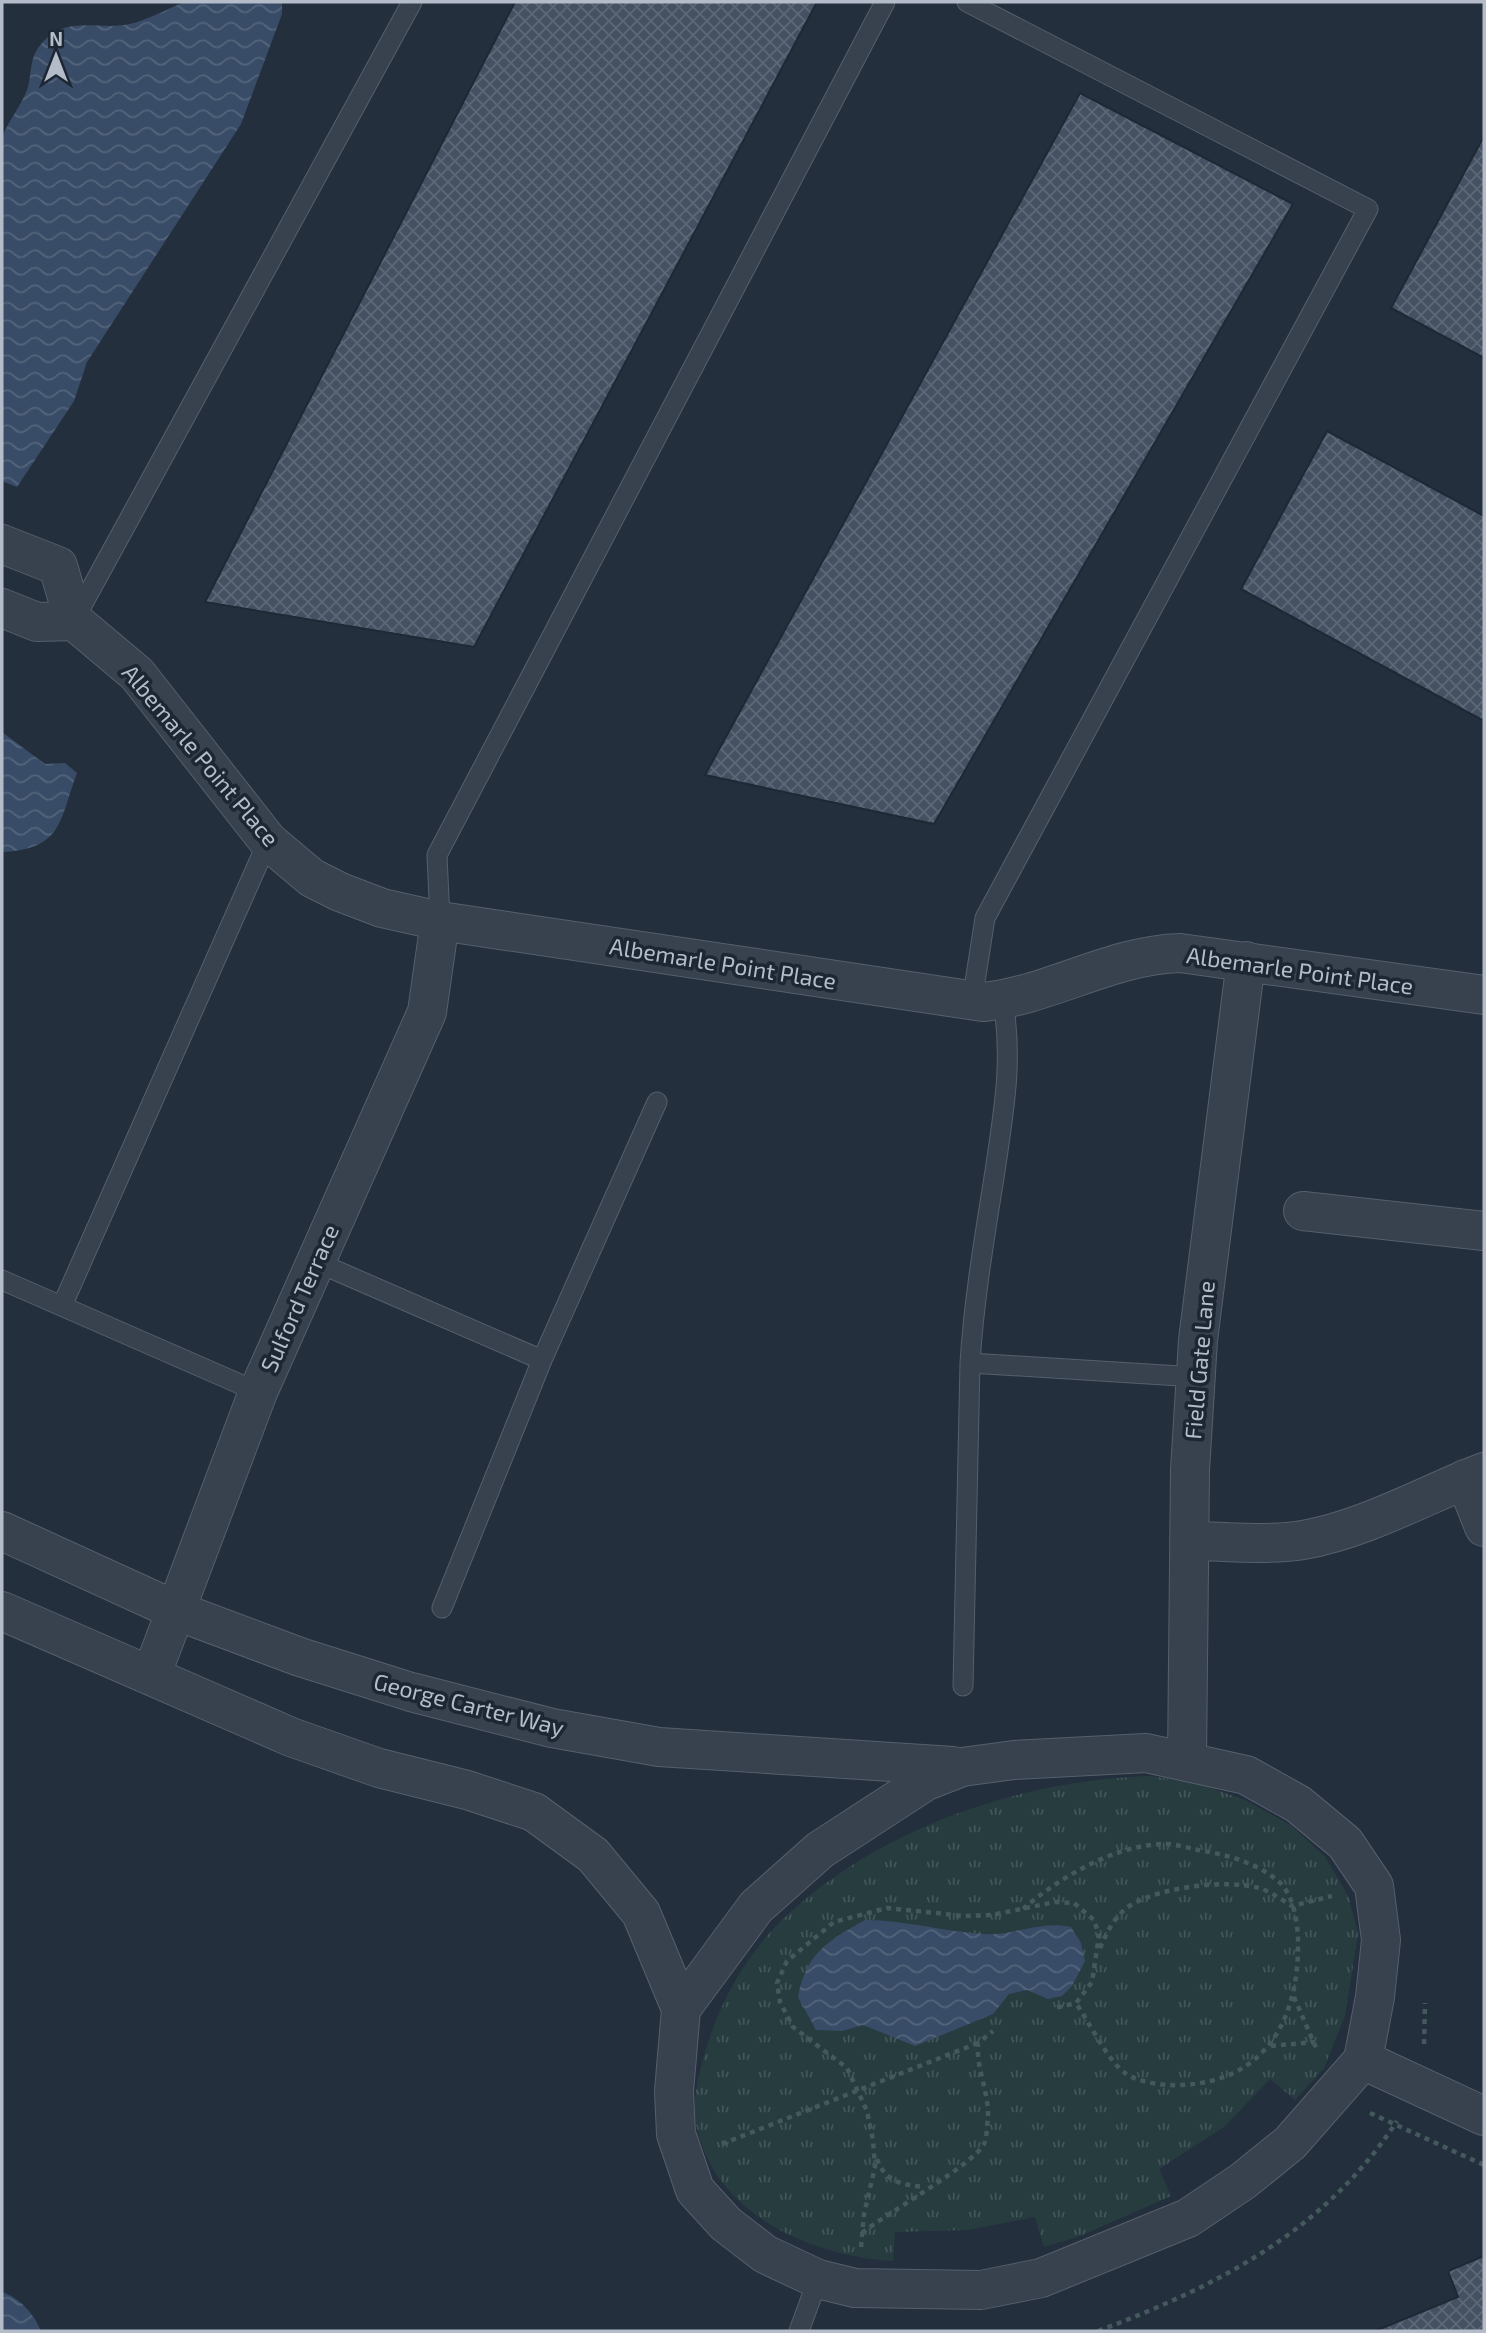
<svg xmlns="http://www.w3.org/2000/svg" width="1486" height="2333" font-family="'Exo 2',sans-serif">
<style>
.park{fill:url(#park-tufts)}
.water{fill:url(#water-waves)}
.building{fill:url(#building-cross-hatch);stroke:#1f2835;stroke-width:2}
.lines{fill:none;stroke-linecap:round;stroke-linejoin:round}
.lane-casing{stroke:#565f6c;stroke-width:21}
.street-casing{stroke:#565f6c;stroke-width:40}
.path{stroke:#44595c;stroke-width:4.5;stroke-dasharray:5 5;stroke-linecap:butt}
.lane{stroke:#38414e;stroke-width:19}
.street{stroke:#38414e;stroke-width:38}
.labels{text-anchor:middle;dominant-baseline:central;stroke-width:7;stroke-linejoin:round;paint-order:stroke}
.street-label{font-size:23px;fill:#b4bcc9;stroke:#1d2633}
</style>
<defs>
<pattern id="park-tufts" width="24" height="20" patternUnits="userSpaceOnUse" patternTransform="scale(1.75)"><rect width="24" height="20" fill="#263c3f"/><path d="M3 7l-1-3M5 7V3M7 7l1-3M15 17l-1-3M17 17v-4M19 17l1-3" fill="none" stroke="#435659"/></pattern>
<pattern id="water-waves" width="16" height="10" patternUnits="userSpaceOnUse" patternTransform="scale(1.75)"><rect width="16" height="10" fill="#394c67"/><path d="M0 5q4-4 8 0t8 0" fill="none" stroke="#53647b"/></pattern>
<pattern id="building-cross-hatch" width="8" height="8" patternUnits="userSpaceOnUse" patternTransform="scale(1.75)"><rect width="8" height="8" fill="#455162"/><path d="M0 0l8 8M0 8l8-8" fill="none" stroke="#5d6877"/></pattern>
</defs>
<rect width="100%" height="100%" fill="#242f3e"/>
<path class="park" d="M 1151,1776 L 1197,1783 L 1245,1800 L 1292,1826 L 1325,1857 L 1348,1895 L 1358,1934 L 1345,2016 L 1324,2068 L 1295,2100 L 1270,2079 L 1224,2127 L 1159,2169 L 1171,2196 L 1080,2236 L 1044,2247 L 1035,2217 L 968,2230 L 895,2232 L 893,2261 C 810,2256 712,2213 696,2123 C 691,2095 702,2061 711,2034 C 726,1991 750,1951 783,1919 C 880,1827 1020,1780 1151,1776 Z"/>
<path class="water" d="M 184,2 L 282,2 L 282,14 L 241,124 L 87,362 L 74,401 L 17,487 L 2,481 L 2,138 C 8,121 21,106 27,90 C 32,76 29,61 38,48 C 66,11 98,33 134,23 C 151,18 168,9 184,2 Z
M 2,732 L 45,764 L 65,763 L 77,773 C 59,821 63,849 2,852 Z
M 865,1920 C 907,1920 944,1932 984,1934 C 1015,1936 1041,1920 1071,1927 L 1081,1943 L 1085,1961 L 1072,1986 L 1062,1996 L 1048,1999 L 1027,1990 L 1009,1994 L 993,2014 L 915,2046 L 863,2025 L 842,2031 L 816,2030 L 798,1997 C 806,1953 828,1941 865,1920 Z
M 2,2292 C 20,2298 34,2314 41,2331 L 2,2331 Z"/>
<path class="building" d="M 515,2 L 817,2 L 474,647 L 205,602 Z
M 1080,93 L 1293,204 L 934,824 L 705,775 Z
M 1483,138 L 1484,138 L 1484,358 L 1391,308 Z
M 1327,431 L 1484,516 L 1484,721 L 1241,589 Z
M 1484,2256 L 1484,2331 L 1375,2331 L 1458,2297 L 1448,2271 Z"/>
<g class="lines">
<defs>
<path id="lane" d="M 967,2 L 1368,209 L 985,918 L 972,1001
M 74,620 L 412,2
M 440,921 L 437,855 L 885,2
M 314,1261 L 542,1360
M 2,1280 L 258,1392
M 62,1306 L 268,841
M 970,1363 L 1196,1377
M 442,1608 L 542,1360 L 657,1102
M 963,1686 L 970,1363 C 974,1298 985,1235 995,1171 C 1004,1109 1013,1062 1003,1000
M 799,2331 L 818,2279"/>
<path id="street" d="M 2,544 L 58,566 L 74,621 L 137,674 L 268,841 L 312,878 L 340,892 L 382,908 L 440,921 L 983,1002 C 1051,995 1111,955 1180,953 L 1484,995
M 2,608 L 37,622 L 74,621
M 1303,1211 L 1484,1231
M 1465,1479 L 1484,1527
M 2,1531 L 177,1611 L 300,1657 L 411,1692 L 552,1728 L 659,1747 L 953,1766
M 1189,1541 C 1226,1541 1266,1546 1303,1540 C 1365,1529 1425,1495 1484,1472
M 2,1611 L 291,1737 L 379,1768 L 467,1790 L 534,1812 L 593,1855 L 641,1913 L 681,2009 L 674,2091 L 676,2134 L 695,2190 L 726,2224 L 765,2254 L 818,2279 L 855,2288 L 981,2290 L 1041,2278 L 1188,2218 L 1243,2181 L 1290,2143 L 1363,2060 L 1375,1997 L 1381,1940 L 1374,1886 L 1345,1843 L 1298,1804 L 1246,1775 L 1146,1753 L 1014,1760 L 962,1767 L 926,1781 L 820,1850 L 756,1907 L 681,2009
M 151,1676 L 258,1392 L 427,1012 L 440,921
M 1187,1761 L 1190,1470 L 1198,1340 L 1246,961
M 1363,2060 L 1484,2116"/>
</defs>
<use href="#lane" class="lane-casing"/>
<use href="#street" class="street-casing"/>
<path class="path" d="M 1023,1909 C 1060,1877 1116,1844 1166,1844 C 1177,1844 1188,1848 1198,1850 C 1224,1854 1255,1862 1277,1880 C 1293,1893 1297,1919 1298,1938 C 1300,2016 1268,2081 1182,2085 C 1166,2086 1139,2083 1125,2073 C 1108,2061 1089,2022 1076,2003
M 1100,1948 C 1107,1932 1115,1915 1131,1905 C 1161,1887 1226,1879 1259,1888 C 1270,1891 1282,1900 1292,1906 L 1332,1896
M 1294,1997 L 1317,2050
M 1424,2044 L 1425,2003
M 1271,2046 L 1314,2042
M 1370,2113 L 1484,2165
M 722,2144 L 978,2043
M 877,2159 C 885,2182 902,2185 925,2187
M 862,2233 C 887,2213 973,2165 984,2144 C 987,2138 987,2124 988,2117 C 989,2093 976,2068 978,2043 L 993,2031
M 861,2247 L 864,2214 L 875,2167 L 873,2140 L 867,2111 L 847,2068 L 793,2027 L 780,2002 L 777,1983 L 787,1961 L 834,1922 L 887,1908 L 964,1916 L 992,1915 L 1055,1902 L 1074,1903 L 1094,1920 L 1099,1935 L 1092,1982 L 1076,2003 L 1055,2008
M 1098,2331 C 1218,2286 1325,2231 1397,2121"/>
<use href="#lane" class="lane"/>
<use href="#street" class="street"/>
</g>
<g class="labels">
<g class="street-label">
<text transform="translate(201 755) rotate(50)">Albemarle Point Place</text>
<text transform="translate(723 963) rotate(9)">Albemarle Point Place</text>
<text transform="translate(1300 970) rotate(8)">Albemarle Point Place</text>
<text transform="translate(299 1298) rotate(-66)">Sulford Terrace</text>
<text transform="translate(1199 1360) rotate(-85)">Field Gate Lane</text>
<text transform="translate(469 1704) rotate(14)">George Carter Way</text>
</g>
</g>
<rect width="1486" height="2333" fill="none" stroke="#b4bcc9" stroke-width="7"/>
<g transform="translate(56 56)" stroke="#1d2633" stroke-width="5" paint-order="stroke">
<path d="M0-5L12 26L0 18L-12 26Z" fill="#b4bcc9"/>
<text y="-10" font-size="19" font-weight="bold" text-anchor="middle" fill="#b4bcc9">N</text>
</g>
</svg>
